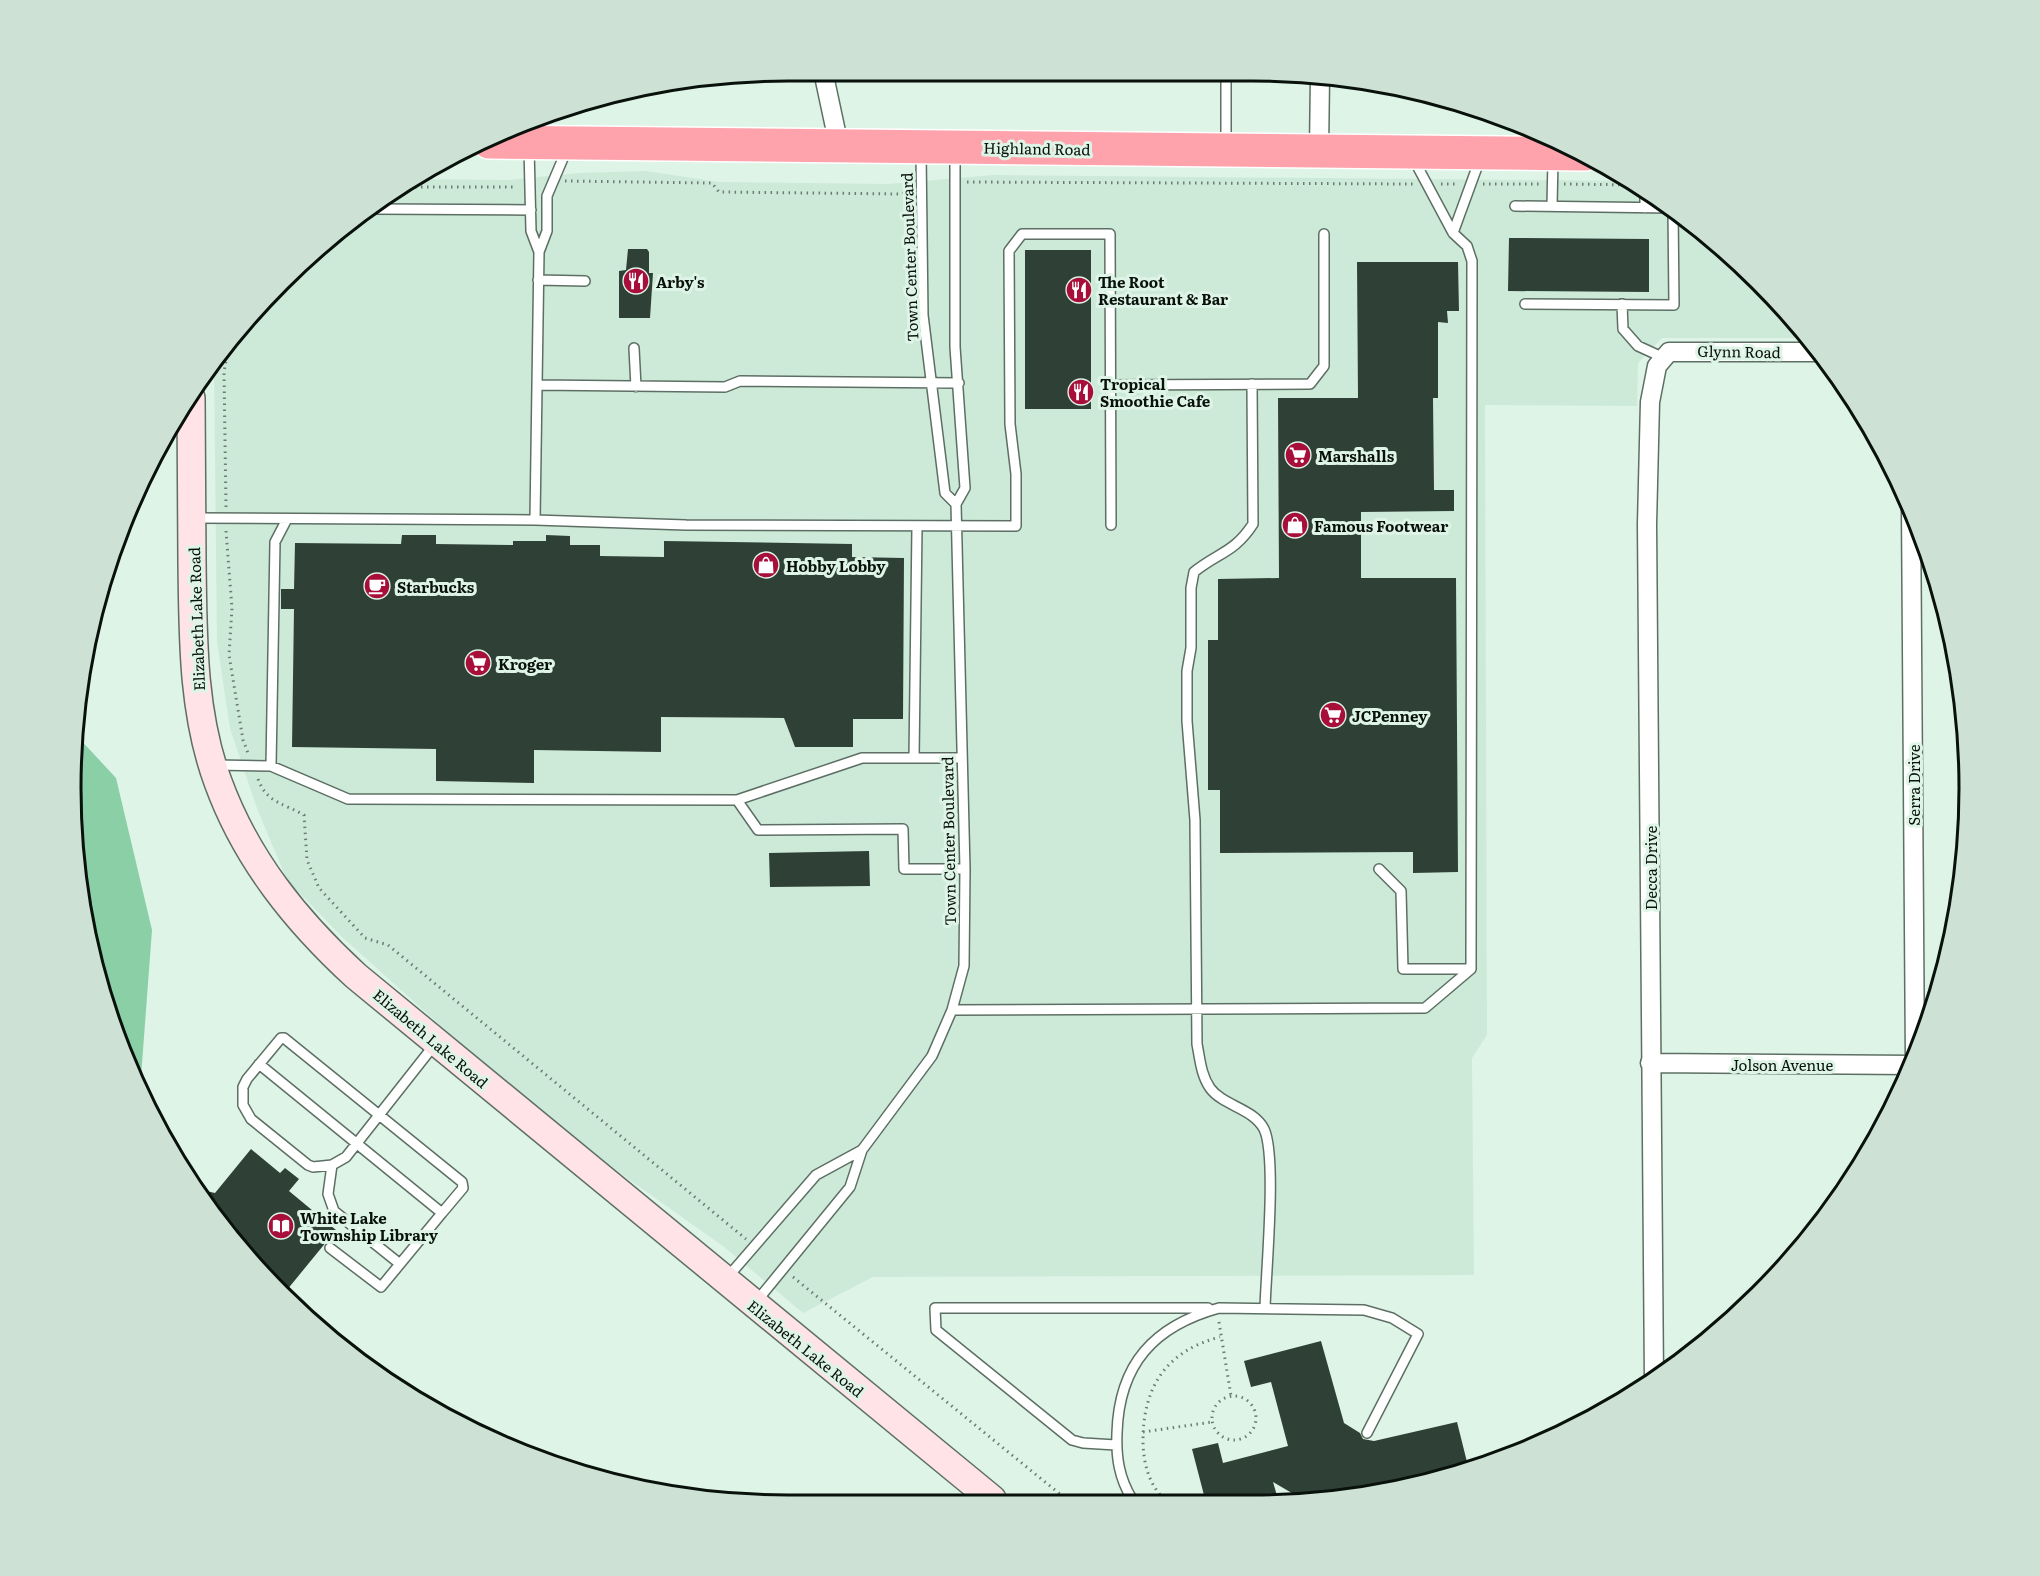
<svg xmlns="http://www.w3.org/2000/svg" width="2040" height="1576" font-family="Literata,serif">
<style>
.built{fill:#cdead8}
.green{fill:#8bcfa7}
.building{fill:#2f4136}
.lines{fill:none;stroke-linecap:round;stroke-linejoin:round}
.lane-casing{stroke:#5d6f64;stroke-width:12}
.street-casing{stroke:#5d6f64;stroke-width:21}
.secondary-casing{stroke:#5d6f64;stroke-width:30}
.highway-casing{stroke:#fff;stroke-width:36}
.path{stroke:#6d7b72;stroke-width:3;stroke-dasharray:1.5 4.5;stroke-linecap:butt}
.lane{stroke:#fff;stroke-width:9}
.street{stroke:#fff;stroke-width:18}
.secondary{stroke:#ffe3e6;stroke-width:27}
.highway{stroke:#fea3ab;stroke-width:33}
.labels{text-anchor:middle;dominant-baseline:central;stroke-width:6;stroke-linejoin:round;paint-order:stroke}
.street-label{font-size:15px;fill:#09110c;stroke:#def4e6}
.poi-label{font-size:15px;font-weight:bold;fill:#09110c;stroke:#def4e6;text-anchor:start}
.rim{fill:none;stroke:#09110c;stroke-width:3}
</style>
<rect width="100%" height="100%" fill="#def4e6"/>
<path class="built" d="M 646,171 L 719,182 L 889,184 L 993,175 L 1629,181 L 1689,219 L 1760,281 L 1807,338 L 1662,338 L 1638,363 L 1637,406 L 1485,405 L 1487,1035 L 1472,1058 L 1474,1275 L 873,1277 L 803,1313 L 724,1247 L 613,1168 L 481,1062 L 342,937 L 287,880 L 258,811 L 230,729 L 217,641 L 214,367 L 280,281 L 413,179 L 508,180 L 580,173 Z"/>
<path class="green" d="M 77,736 L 116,778 L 152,930 L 141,1077 L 138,1086 L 125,1063 L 95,974 L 71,788 Z"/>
<path class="building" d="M 1509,238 L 1649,239 L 1649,292 L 1508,291 Z
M 628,249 L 647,249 L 649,252 L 649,273 L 653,273 L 650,318 L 619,318 L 619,271 L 626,270 Z
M 1025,250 L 1091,250 L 1091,409 L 1025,409 Z
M 1357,262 L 1458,262 L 1459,311 L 1447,311 L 1448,323 L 1438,322 L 1438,398 L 1433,398 L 1434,490 L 1454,490 L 1454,511 L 1361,512 L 1361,578 L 1456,578 L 1458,872 L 1413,873 L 1413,852 L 1220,853 L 1220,790 L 1208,790 L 1208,640 L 1218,640 L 1218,579 L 1279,578 L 1278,398 L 1358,398 Z
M 402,535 L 436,535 L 436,544 L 513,545 L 513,541 L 546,541 L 546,535 L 570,536 L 570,545 L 600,545 L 600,556 L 664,557 L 664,541 L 852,544 L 852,557 L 904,558 L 903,719 L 853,719 L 853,747 L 795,747 L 784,718 L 661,717 L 661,752 L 534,750 L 534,783 L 436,781 L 436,749 L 292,747 L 294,609 L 281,609 L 281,589 L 294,589 L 295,543 L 401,544 Z
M 869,851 L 870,886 L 770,887 L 769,853 Z
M 251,1149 L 280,1173 L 285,1168 L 299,1179 L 289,1191 L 336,1230 L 282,1296 L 193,1188 L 215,1193 Z
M 1321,1341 L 1344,1423 L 1360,1433 L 1363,1439 L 1374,1441 L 1457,1422 L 1469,1470 L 1345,1499 L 1302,1499 L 1273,1482 L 1278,1499 L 1205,1499 L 1192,1449 L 1218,1443 L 1223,1463 L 1288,1446 L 1271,1382 L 1251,1387 L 1244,1361 Z"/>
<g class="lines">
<defs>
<path id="lane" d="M 1226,72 L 1226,145
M 921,152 L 923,315 L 945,493 L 956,504
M 1645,192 L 1645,208
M 1515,206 L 1672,208
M 1552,206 L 1553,159
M 374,209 L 531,210
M 1453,233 L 1480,159
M 539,252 L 547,231 L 547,196 L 567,149
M 538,280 L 585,281
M 1525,304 L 1674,305 L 1673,209
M 1622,304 L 1623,329 L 1638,346 L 1662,357
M 634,348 L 636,387
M 1252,384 L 1253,524 C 1234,553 1219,552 1194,572 L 1191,588 L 1191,648 L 1187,671 L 1187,721 L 1195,820 L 1197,1044 C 1200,1059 1201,1075 1210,1088 C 1223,1106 1253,1108 1264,1129 C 1277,1156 1266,1271 1265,1308
M 537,385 L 725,387 L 740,381 L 959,383
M 1111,385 L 1310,384 L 1324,366 L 1324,234
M 194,518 L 535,520 L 539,252 L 531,231 L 529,147
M 535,520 L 686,525 L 1016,526 L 1016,474 L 1010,424 L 1009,251 L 1022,234 L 1110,234 L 1111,525
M 914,758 L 917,527
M 215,765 L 271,766 L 275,542 L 287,519
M 271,766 L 348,799 L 737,800 L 862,758 L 962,758
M 737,800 L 758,830 L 903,829 L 904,869 L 965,869
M 1379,869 L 1401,891 L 1403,969 L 1471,969
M 952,1010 L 1425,1008 L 1471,969 L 1472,261 L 1467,246 L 1453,233 L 1414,160
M 259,1064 L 442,1213 L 463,1188 L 462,1182 L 284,1038 L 281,1038 L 247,1079 L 243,1087 L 243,1105 L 251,1119 L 308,1165 L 313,1167 L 332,1165 L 346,1157 L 435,1044
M 332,1165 L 328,1194 L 334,1211 L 400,1264
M 330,1248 L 381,1287 L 442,1213
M 726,1279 L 816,1175 L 862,1150
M 756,1302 L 850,1187 L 862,1150 L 932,1056 L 952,1010 L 964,966 L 965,869 L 956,504 L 965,488 L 955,347 L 955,153
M 1116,1445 L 1083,1443 L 1072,1440 L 936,1330 L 935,1308 L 1208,1308
M 1132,1499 C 1119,1478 1116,1457 1117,1433 C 1119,1364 1154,1326 1219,1308 L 1364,1310 L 1392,1318 L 1418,1334 L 1367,1433"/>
<path id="street" d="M 823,71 L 839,146
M 1319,151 L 1320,76
M 1911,506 L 1915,1063
M 1650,1063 L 1914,1065
M 1654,1382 L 1647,524 L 1650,402 L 1657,366 L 1669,352 L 1818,352"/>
<path id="secondary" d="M 191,398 C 191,452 192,507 192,561 C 193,635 192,712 218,782 C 246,859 296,921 356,976 L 992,1499"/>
<path id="highway" d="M 489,142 L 1585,154"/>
</defs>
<use href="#lane" class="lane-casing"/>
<use href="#street" class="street-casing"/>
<use href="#secondary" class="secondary-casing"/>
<use href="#highway" class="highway-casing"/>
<path class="path" d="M 565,181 L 712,183 L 719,192 L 901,194 L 908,191
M 967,182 L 1413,184
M 1441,184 L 1458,184
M 1483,184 L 1539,184
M 1564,184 L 1634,185
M 403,187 L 517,187
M 226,507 L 224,372 L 228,350
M 226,531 L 232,608 L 229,655 L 243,740 L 248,753
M 258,779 C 267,803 283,803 304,815 L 307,860 L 319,888 L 365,938 L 388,945 L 746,1239
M 793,1277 L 1066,1499
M 1219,1322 L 1231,1396
M1212 1418a22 22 0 1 1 44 0a22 22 0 1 1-44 0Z
M 1143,1432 L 1212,1422
M 1164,1499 C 1149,1484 1144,1465 1143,1444 C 1142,1389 1165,1351 1220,1337"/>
<use href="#lane" class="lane"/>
<use href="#street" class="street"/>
<use href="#secondary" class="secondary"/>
<use href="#highway" class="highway"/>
</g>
<defs>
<symbol id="restaurant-disc" viewBox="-11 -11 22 22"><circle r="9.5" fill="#a70e3a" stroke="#def4e6"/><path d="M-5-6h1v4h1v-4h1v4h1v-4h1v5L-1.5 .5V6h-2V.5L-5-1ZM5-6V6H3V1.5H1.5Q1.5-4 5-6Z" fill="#fff"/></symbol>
<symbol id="supermarket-disc" viewBox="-11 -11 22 22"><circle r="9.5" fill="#a70e3a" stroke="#def4e6"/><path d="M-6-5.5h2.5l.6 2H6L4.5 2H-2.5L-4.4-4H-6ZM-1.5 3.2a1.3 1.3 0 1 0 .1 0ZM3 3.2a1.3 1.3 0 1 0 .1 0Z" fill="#fff"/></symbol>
<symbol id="shop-disc" viewBox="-11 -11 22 22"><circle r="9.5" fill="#a70e3a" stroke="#def4e6"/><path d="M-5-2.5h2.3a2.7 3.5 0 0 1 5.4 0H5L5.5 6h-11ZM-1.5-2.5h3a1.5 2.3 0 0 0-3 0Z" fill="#fff"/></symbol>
<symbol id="cafe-disc" viewBox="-11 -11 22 22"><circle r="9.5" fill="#a70e3a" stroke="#def4e6"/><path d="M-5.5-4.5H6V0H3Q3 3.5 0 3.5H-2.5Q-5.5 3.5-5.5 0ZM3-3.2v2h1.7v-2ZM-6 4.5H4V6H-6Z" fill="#fff"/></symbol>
<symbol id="library-disc" viewBox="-11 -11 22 22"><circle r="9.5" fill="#a70e3a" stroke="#def4e6"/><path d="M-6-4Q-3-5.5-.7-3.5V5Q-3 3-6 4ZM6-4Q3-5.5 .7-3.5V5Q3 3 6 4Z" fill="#fff"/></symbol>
</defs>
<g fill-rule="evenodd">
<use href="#restaurant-disc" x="621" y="266" width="30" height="30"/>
<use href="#restaurant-disc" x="1064" y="275" width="30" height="30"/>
<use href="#restaurant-disc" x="1066" y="377" width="30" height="30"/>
<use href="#supermarket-disc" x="1283" y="440" width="30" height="30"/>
<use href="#shop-disc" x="1280" y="510" width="30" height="30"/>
<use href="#shop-disc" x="751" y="550" width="30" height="30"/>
<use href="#cafe-disc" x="362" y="571" width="30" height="30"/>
<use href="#supermarket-disc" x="463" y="648" width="30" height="30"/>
<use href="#supermarket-disc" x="1318" y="700" width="30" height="30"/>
<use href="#library-disc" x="266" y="1211" width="30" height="30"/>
</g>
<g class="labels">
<g class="street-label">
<text transform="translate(1037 148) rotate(1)">Highland Road</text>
<text transform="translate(909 257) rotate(-92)">Town Center Boulevard</text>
<text transform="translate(1739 351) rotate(1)">Glynn Road</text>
<text transform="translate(196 619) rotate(-92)">Elizabeth Lake Road</text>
<text transform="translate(1913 785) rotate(-90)">Serra Drive</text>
<text transform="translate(948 841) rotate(-91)">Town Center Boulevard</text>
<text transform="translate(1650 868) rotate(-90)">Decca Drive</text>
<text transform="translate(431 1038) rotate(40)">Elizabeth Lake Road</text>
<text x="1782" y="1064">Jolson Avenue</text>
<text transform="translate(806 1348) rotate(39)">Elizabeth Lake Road</text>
</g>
<g class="poi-label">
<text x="656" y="281">Arby's</text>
<text x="1098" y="281">The Root<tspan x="1098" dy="17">Restaurant &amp; Bar</tspan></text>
<text x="1100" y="383">Tropical<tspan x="1100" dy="17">Smoothie Cafe</tspan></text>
<text x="1318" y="455">Marshalls</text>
<text x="1314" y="525">Famous Footwear</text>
<text x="786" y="565">Hobby Lobby</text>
<text x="397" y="586">Starbucks</text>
<text x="498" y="663">Kroger</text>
<text x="1352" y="715">JCPenney</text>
<text x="300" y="1217">White Lake<tspan x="300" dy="17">Township Library</tspan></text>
</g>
</g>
<path d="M0 0H2040V1576H0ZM788 81H1252A707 707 0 0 1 1959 788V788A707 707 0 0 1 1252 1495H788A707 707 0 0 1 81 788V788A707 707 0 0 1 788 81Z" fill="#cde2d5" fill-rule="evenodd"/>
<path class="rim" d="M788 81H1252A707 707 0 0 1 1959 788V788A707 707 0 0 1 1252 1495H788A707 707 0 0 1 81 788V788A707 707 0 0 1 788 81Z"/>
</svg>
